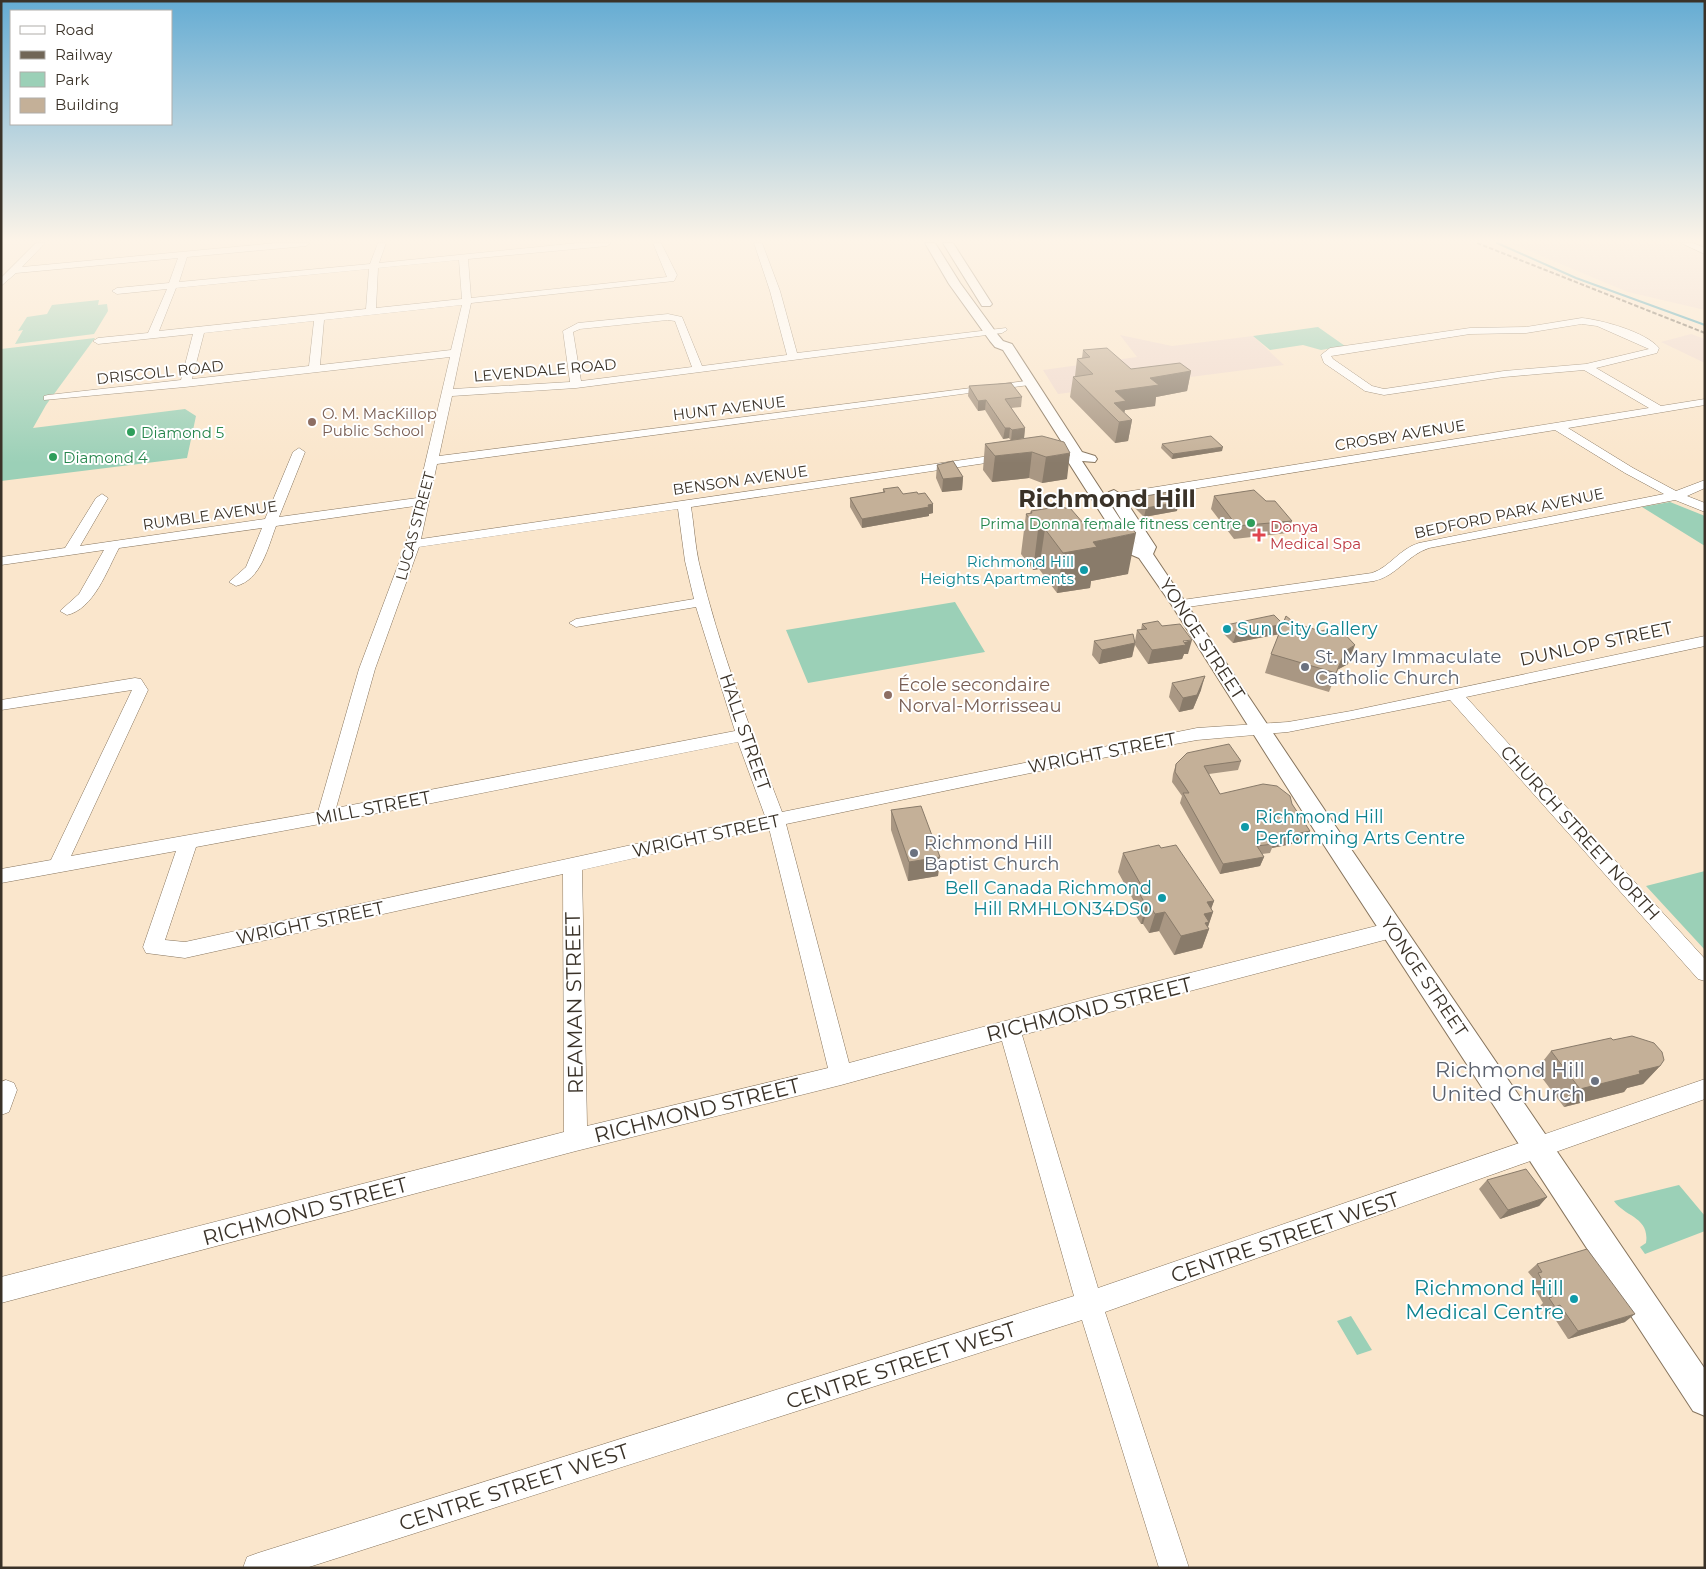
<svg xmlns="http://www.w3.org/2000/svg" width="1706" height="1569" font-family="Montserrat,sans-serif">
<style>
.industrial{fill:#f0dace}
.green{fill:#9bd0b7}
.lines{fill:none;stroke-linecap:round;stroke-linejoin:round}
.stream{stroke:#40a0b3;stroke-width:2}
.minor-casing{stroke:#86745d;stroke-width:1}
.major-casing{stroke:#86745d;stroke-width:2}
.minor{fill:#fff;fill-rule:evenodd}
.major{fill:#fff;fill-rule:evenodd}
.rail{stroke:#716657;stroke-width:2;stroke-dasharray:4.5 2;stroke-linecap:butt}
.wall{fill:#a99783}
.shaded-wall{fill:#897b6a}
.building{fill:#c4b098;stroke:#897b6a}
.education-dot{fill:#8d6e63;stroke:#fff;stroke-width:2}
.leisure-dot{fill:#2e9e5b;stroke:#fff;stroke-width:2}
.health-dot{fill:#e0444e;stroke:#fff;stroke-width:2}
.culture-dot{fill:#0f9aa8;stroke:#fff;stroke-width:2}
.worship-dot{fill:#6b7280;stroke:#fff;stroke-width:2}
.labels{text-anchor:middle;dominant-baseline:central;stroke-width:4;stroke-linejoin:round;paint-order:stroke}
.far-street-label{font-size:15px;fill:#3a3228;stroke:#fff}
.far-education-label{font-size:15px;fill:#785e54;stroke:#fff;text-anchor:start}
.far-leisure-label{font-size:15px;fill:#27864d;stroke:#fff;text-anchor:start}
.far-health-label{font-size:15px;fill:#be3a42;stroke:#fff;text-anchor:start}
.far-culture-label{font-size:15px;fill:#0d838f;stroke:#fff;text-anchor:end}
.culture-label{font-size:18px;fill:#0d838f;stroke:#fff;text-anchor:start}
.street-label{font-size:18px;fill:#3a3228;stroke:#fff}
.worship-label{font-size:18px;fill:#5b616d;stroke:#fff;text-anchor:start}
.education-label{font-size:18px;fill:#785e54;stroke:#fff;text-anchor:start}
.near-street-label{font-size:21px;fill:#3a3228;stroke:#fff}
.near-worship-label{font-size:21px;fill:#5b616d;stroke:#fff;text-anchor:end}
.near-culture-label{font-size:21px;fill:#0d838f;stroke:#fff;text-anchor:end}
.far-town-label{font-size:24px;font-weight:bold;fill:#3a3228;stroke:#fff}
</style>
<rect width="100%" height="100%" fill="#fae6cc"/>
<path class="industrial" d="M 1510,243 L 1677,243 L 1705,254 L 1705,310 L 1628,292 Z
M 1691,334 L 1705,339 L 1705,363 L 1661,342 Z
M 1120,335 L 1172,346 L 1253,336 L 1284,365 L 1058,394 L 1043,370 L 1137,357 Z"/>
<path class="green" d="M 99,300 L 98,305 L 107,304 L 108,311 L 94,334 L 15,344 L 23,330 L 18,331 L 27,317 L 47,314 L 52,305 Z
M 1318,327 L 1345,346 L 1321,350 L 1303,345 L 1270,350 L 1253,336 Z
M 95,338 L 46,405 L 33,428 L 185,409 L 196,416 L 187,458 L 1,481 L 1,349 Z
M 1670,502 L 1705,516 L 1705,546 L 1642,507 Z
M 955,602 L 985,652 L 808,683 L 786,630 Z
M 1705,871 L 1705,950 L 1646,886 Z
M 1679,1185 L 1705,1216 L 1705,1231 L 1645,1254 L 1640,1247 L 1646,1243 C 1650,1217 1625,1217 1614,1201 Z
M 1351,1316 L 1372,1350 L 1357,1355 L 1337,1321 Z"/>
<g class="lines">
<path class="stream" d="M 1497,243 L 1576,278 L 1705,325"/>
<defs>
<path id="minor" d="M 36,243 L 45,243 L 22,267 L 276,243 L 310,243 L 306,246 L 187,257 L 179,282 L 370,264 L 378,243 L 386,243 L 379,263 L 578,243 L 611,243 L 607,246 L 468,259 L 471,298 L 667,277 L 653,243 L 661,243 L 677,275 L 674,281 L 471,303 L 453,389 L 570,382 L 563,331 L 578,323 L 668,314 L 682,317 L 702,366 L 787,355 L 770,291 L 754,243 L 762,243 L 780,291 L 797,353 L 1006,328 L 1007,330 L 1002,333 L 576,388 L 452,396 L 439,456 L 1033,380 L 1034,382 L 1029,385 L 437,464 L 421,539 L 1010,453 L 1012,456 L 1010,459 L 1006,460 L 691,507 C 694,525 695,545 699,563 C 719,648 751,731 782,812 L 1197,728 L 1288,722 L 1351,711 L 1705,636 L 1705,646 L 1466,697 L 1705,959 L 1705,981 L 1698,979 L 1450,700 L 1288,732 L 1197,740 L 1131,752 L 786,824 L 849,1063 L 1091,998 L 1392,922 L 1399,924 L 1402,930 L 1399,936 L 1392,938 L 1022,1035 L 1098,1288 L 1705,1079 L 1705,1099 L 1105,1312 L 1189,1568 L 1159,1568 L 1082,1320 L 306,1568 L 243,1568 L 247,1557 L 258,1553 L 1074,1296 L 1002,1041 L 841,1085 L 576,1151 L 1,1303 L 1,1277 L 564,1132 L 563,874 L 185,958 L 146,953 L 143,947 L 176,851 L 1,883 L 1,869 L 51,860 L 132,690 L 1,710 L 1,700 L 135,678 L 141,679 L 148,690 L 71,856 L 318,812 L 359,669 L 406,544 L 415,506 L 276,526 C 268,547 261,580 236,586 L 229,582 L 246,567 L 262,528 L 119,548 C 107,570 94,609 67,615 L 60,611 L 79,594 L 104,550 L 1,565 L 1,557 L 65,548 L 96,498 L 102,494 L 108,498 L 80,546 L 265,519 L 293,452 L 299,448 L 305,452 L 279,517 L 417,498 L 450,357 L 185,387 L 44,400 L 44,396 L 48,395 L 181,380 L 193,334 L 98,344 L 93,341 L 98,338 L 148,333 L 167,289 L 117,294 L 112,291 L 117,288 L 169,283 L 178,258 L 16,273 L 1,286 L 1,278 ZM 459,260 L 462,299 L 376,308 L 378,268 ZM 369,269 L 366,309 L 159,331 L 176,288 ZM 462,305 L 451,350 L 320,365 L 324,320 ZM 668,320 L 675,321 L 692,367 L 581,381 L 573,332 L 580,329 ZM 314,321 L 309,366 L 192,379 L 204,333 ZM 678,509 L 685,561 L 694,599 L 576,619 L 569,623 L 576,627 L 696,607 L 735,731 L 336,808 L 375,669 L 419,547 ZM 738,742 L 765,816 L 185,942 L 165,940 L 196,847 L 427,804 ZM 769,828 L 828,1068 L 587,1126 L 582,870 Z
M 1681,243 L 1693,243 L 1705,248 L 1705,254 Z
M 1582,318 C 1602,320 1646,332 1659,348 L 1657,353 L 1596,368 L 1661,406 L 1705,399 L 1705,405 L 1568,428 L 1633,468 L 1676,491 L 1705,480 L 1705,488 L 1687,496 L 1705,503 L 1705,512 L 1675,500 L 1429,548 C 1407,555 1397,576 1374,581 L 1180,608 L 1175,607 L 1173,604 L 1175,601 L 1372,573 C 1390,567 1399,549 1419,543 L 1664,494 L 1625,473 L 1555,430 L 1100,504 L 1094,500 L 1100,496 L 1649,408 L 1584,370 L 1504,377 L 1384,395 L 1365,391 L 1324,363 L 1321,355 L 1330,348 L 1470,328 L 1526,327 ZM 1582,324 L 1597,326 L 1649,349 L 1586,364 L 1504,371 L 1384,389 L 1372,386 L 1333,359 L 1331,356 L 1470,334 L 1526,333 Z
M 6,1080 L 14,1083 L 17,1090 L 9,1112 L 1,1115 L 1,1082 Z"/>
<path id="major" d="M 925,243 L 935,243 L 960,283 L 998,335 L 1003,341 L 1012,344 L 1082,452 L 1095,456 L 1097,459 L 1095,462 L 1082,461 L 1137,545 L 1106,495 L 1109,492 L 1114,490 L 1122,495 L 1156,547 L 1153,554 L 1334,824 L 1705,1369 L 1705,1416 L 1693,1411 L 1318,836 L 1171,604 L 1139,558 L 1125,552 L 1123,548 L 1067,460 L 1070,455 L 1003,350 L 995,347 L 990,341 L 949,284 Z
M 943,243 L 953,243 L 992,304 L 990,306 L 982,306 Z"/>
</defs>
<use href="#minor" class="minor-casing"/>
<use href="#major" class="major-casing"/>
<use href="#minor" class="minor"/>
<use href="#major" class="major"/>
<path class="rail" d="M 1477,243 L 1705,333"/>
</g>
<path class="wall" d="M 1083,350 L 1131,369 L 1191,371 L 1187,391 L 1156,397 L 1155,406 L 1125,410 L 1124,413 L 1132,420 L 1128,441 L 1115,443 L 1070,397 L 1073,377 L 1075,376 L 1077,359 L 1082,358 Z
M 969,386 L 1022,397 L 1021,407 L 1011,408 L 1025,428 L 1024,438 L 1011,441 L 1009,438 L 1003,439 L 985,410 L 978,411 L 968,396 Z
M 1042,436 L 1067,479 L 1042,483 L 1029,478 L 992,482 L 983,470 L 985,444 Z
M 1162,444 L 1222,451 L 1172,459 L 1161,448 Z
M 937,465 L 963,477 L 962,490 L 942,492 L 936,478 Z
M 883,489 L 903,494 L 918,494 L 933,504 L 933,513 L 929,514 L 929,516 L 862,528 L 850,507 L 850,498 L 883,492 Z
M 1214,496 L 1266,501 L 1292,521 L 1288,533 L 1234,539 L 1211,509 Z
M 1135,498 L 1177,511 L 1144,517 L 1133,506 Z
M 1065,508 L 1084,524 L 1128,574 L 1091,581 L 1090,588 L 1057,593 L 1039,569 L 1033,570 L 1021,554 L 1026,514 L 1030,513 L 1031,511 Z
M 1142,624 L 1188,654 L 1184,654 L 1182,659 L 1148,664 L 1135,645 L 1132,657 L 1099,664 L 1092,655 L 1094,641 L 1135,641 L 1137,630 L 1141,630 Z
M 1296,624 L 1348,664 L 1337,670 L 1329,692 L 1265,673 L 1271,654 L 1279,634 L 1233,643 L 1224,634 L 1226,625 Z
M 1172,683 L 1201,690 L 1193,709 L 1179,712 L 1169,697 Z
M 1241,761 L 1238,770 L 1209,774 L 1220,794 L 1292,804 L 1306,841 L 1272,848 L 1270,853 L 1262,854 L 1264,857 L 1260,866 L 1220,874 L 1180,803 L 1182,796 L 1172,782 L 1173,774 L 1176,764 Z
M 891,810 L 940,857 L 938,876 L 908,881 L 891,830 Z
M 1161,848 L 1214,901 L 1211,908 L 1213,912 L 1208,927 L 1209,929 L 1202,948 L 1174,955 L 1159,931 L 1149,933 L 1143,924 L 1141,924 L 1134,913 L 1136,905 L 1118,872 L 1123,853 Z
M 1613,1040 L 1660,1066 L 1643,1084 L 1627,1088 L 1624,1092 L 1564,1107 L 1536,1070 L 1551,1051 Z
M 1487,1180 L 1547,1197 L 1539,1206 L 1500,1219 L 1479,1189 Z
M 1537,1264 L 1625,1322 L 1568,1339 L 1551,1313 L 1546,1315 L 1540,1306 L 1543,1303 L 1530,1281 L 1533,1278 L 1528,1272 Z"/>
<path class="shaded-wall" d="M 1191,371 L 1187,391 L 1156,397 L 1155,406 L 1125,410 L 1122,421 L 1132,420 L 1128,441 L 1115,443 L 1119,422 L 1112,415 L 1115,391 L 1150,378 Z
M 986,400 L 985,410 L 978,411 L 978,401 Z
M 1005,428 L 1010,428 L 1009,438 L 1003,439 Z
M 1025,428 L 1024,438 L 1011,441 L 1012,430 Z
M 1223,447 L 1222,451 L 1172,459 L 1173,454 Z
M 1032,452 L 1029,478 L 992,482 L 995,456 Z
M 1070,453 L 1067,479 L 1042,483 L 1046,457 Z
M 963,477 L 962,490 L 942,492 L 943,479 Z
M 1179,502 L 1177,511 L 1144,517 L 1146,508 Z
M 933,504 L 933,513 L 929,514 L 929,516 L 862,528 L 862,519 Z
M 1045,529 L 1039,569 L 1033,570 L 1038,530 Z
M 1136,533 L 1128,574 L 1091,581 L 1090,588 L 1057,593 L 1063,553 L 1093,542 Z
M 1283,624 L 1280,634 L 1233,643 L 1236,634 Z
M 1192,640 L 1188,654 L 1184,654 L 1182,659 L 1148,664 L 1152,650 Z
M 1135,643 L 1132,657 L 1099,664 L 1102,650 Z
M 1355,645 L 1348,664 L 1337,670 L 1329,692 L 1345,651 Z
M 1205,676 L 1201,690 L 1193,709 L 1179,712 L 1183,698 Z
M 1310,831 L 1306,841 L 1272,848 L 1273,844 L 1270,839 Z
M 940,857 L 938,876 L 908,881 L 909,862 Z
M 1264,857 L 1260,866 L 1220,874 L 1223,864 Z
M 1214,901 L 1210,912 L 1213,912 L 1207,929 L 1209,929 L 1202,948 L 1174,955 L 1181,936 L 1207,902 Z
M 1149,904 L 1143,924 L 1141,924 L 1146,905 Z
M 1165,912 L 1159,931 L 1149,933 L 1155,914 Z
M 1660,1066 L 1643,1084 L 1627,1088 L 1624,1092 L 1564,1107 L 1580,1089 L 1639,1071 Z
M 1547,1197 L 1539,1206 L 1500,1219 L 1508,1210 Z
M 1560,1305 L 1551,1313 L 1546,1315 L 1555,1307 Z
M 1635,1314 L 1625,1322 L 1568,1339 L 1578,1331 Z"/>
<path class="building" d="M 1107,348 L 1131,369 L 1180,363 L 1191,371 L 1150,378 L 1159,385 L 1115,391 L 1126,401 L 1114,403 L 1132,420 L 1119,422 L 1073,377 L 1093,374 L 1077,359 L 1090,357 L 1083,350 Z
M 1011,383 L 1022,397 L 1005,399 L 1025,428 L 1012,430 L 1010,428 L 1005,428 L 986,400 L 978,401 L 969,386 Z
M 1042,436 L 1064,442 L 1070,453 L 1046,457 L 1032,452 L 995,456 L 985,444 Z
M 1211,436 L 1223,447 L 1173,454 L 1162,444 Z
M 953,461 L 963,477 L 943,479 L 937,465 Z
M 898,487 L 903,494 L 917,492 L 918,494 L 925,493 L 933,504 L 928,505 L 929,507 L 862,519 L 850,498 L 885,492 L 883,489 Z
M 1254,490 L 1266,501 L 1275,501 L 1292,521 L 1237,526 L 1214,496 Z
M 1168,492 L 1179,502 L 1146,508 L 1135,498 Z
M 1063,506 L 1065,508 L 1070,508 L 1084,524 L 1098,529 L 1128,524 L 1136,533 L 1093,542 L 1097,547 L 1063,553 L 1045,529 L 1038,530 L 1026,514 L 1032,513 L 1031,511 Z
M 1274,615 L 1283,624 L 1236,634 L 1226,625 Z
M 1286,616 L 1296,624 L 1321,631 L 1338,627 L 1355,645 L 1345,651 L 1336,673 L 1271,654 Z
M 1158,621 L 1162,626 L 1180,624 L 1192,640 L 1183,641 L 1186,645 L 1152,650 L 1137,630 L 1147,629 L 1142,624 Z
M 1133,634 L 1135,643 L 1102,650 L 1094,641 Z
M 1205,676 L 1197,695 L 1183,698 L 1172,683 Z
M 1229,744 L 1241,761 L 1204,766 L 1220,794 L 1263,784 L 1277,786 L 1290,796 L 1292,804 L 1310,831 L 1270,839 L 1273,844 L 1257,846 L 1264,857 L 1223,864 L 1183,793 L 1189,793 L 1175,772 L 1176,764 L 1187,753 Z
M 921,806 L 940,857 L 909,862 L 891,810 Z
M 1159,845 L 1161,848 L 1176,845 L 1214,901 L 1207,902 L 1213,912 L 1204,914 L 1209,922 L 1205,923 L 1209,929 L 1181,936 L 1165,912 L 1155,914 L 1149,904 L 1146,905 L 1139,893 L 1145,892 L 1123,853 Z
M 1632,1036 L 1654,1043 L 1662,1052 L 1664,1060 L 1660,1066 L 1639,1071 L 1640,1074 L 1580,1089 L 1551,1051 L 1611,1038 L 1613,1040 Z
M 1526,1169 L 1547,1197 L 1508,1210 L 1487,1180 Z
M 1587,1249 L 1635,1314 L 1578,1331 L 1560,1305 L 1555,1307 L 1549,1298 L 1552,1297 L 1538,1273 L 1542,1272 L 1537,1264 Z"/>
<linearGradient id="sky" x2="0" y2="1"><stop stop-color="#65acd3"/><stop offset="0.52" stop-color="#fdf4e8"/><stop offset="1" stop-color="#fdf4e8" stop-opacity="0"/></linearGradient>
<rect width="1706" height="463" fill="url(#sky)"/>
<g class="education-dot">
<circle cx="312" cy="422" r="5"/>
<circle cx="888" cy="695" r="5"/>
</g>
<g class="leisure-dot">
<circle cx="131" cy="432" r="5"/>
<circle cx="53" cy="457" r="5"/>
<circle cx="1251" cy="523" r="5"/>
</g>
<path class="health-dot" d="M1256.5 527.5h5v5h5v5h-5v5h-5v-5h-5v-5h5z"/>
<g class="culture-dot">
<circle cx="1084" cy="570" r="5"/>
<circle cx="1227" cy="629" r="5"/>
<circle cx="1245" cy="827" r="5"/>
<circle cx="1162" cy="898" r="5"/>
<circle cx="1574" cy="1299" r="5"/>
</g>
<g class="worship-dot">
<circle cx="1305" cy="667" r="5"/>
<circle cx="914" cy="853" r="5"/>
<circle cx="1595" cy="1081" r="5"/>
</g>
<g class="labels">
<g class="far-street-label">
<text transform="translate(545 370) rotate(-5)">LEVENDALE ROAD</text>
<text transform="translate(160 372) rotate(-6)">DRISCOLL ROAD</text>
<text transform="translate(729 408) rotate(-7)">HUNT AVENUE</text>
<text transform="translate(1400 435) rotate(-9)">CROSBY AVENUE</text>
<text transform="translate(740 480) rotate(-8)">BENSON AVENUE</text>
<text transform="translate(1509 513) rotate(-12)">BEDFORD PARK AVENUE</text>
<text transform="translate(210 515) rotate(-8)">RUMBLE AVENUE</text>
<text transform="translate(415 526) rotate(-75)">LUCAS STREET</text>
</g>
<g class="far-education-label">
<text x="322" y="413">O. M. MacKillop<tspan x="322" dy="17">Public School</tspan></text>
</g>
<g class="far-leisure-label">
<text x="141" y="432">Diamond 5</text>
<text x="63" y="457">Diamond 4</text>
<text x="1241" y="523" text-anchor="end">Prima Donna female fitness centre</text>
</g>
<g class="far-health-label">
<text x="1270" y="526">Donya<tspan x="1270" dy="17">Medical Spa</tspan></text>
</g>
<g class="far-culture-label">
<text x="1074" y="561">Richmond Hill<tspan x="1074" dy="17">Heights Apartments</tspan></text>
</g>
<g class="culture-label">
<text x="1237" y="629">Sun City Gallery</text>
<text x="1255" y="817">Richmond Hill<tspan x="1255" dy="21">Performing Arts Centre</tspan></text>
<text x="1152" y="888" text-anchor="end">Bell Canada Richmond<tspan x="1152" dy="21">Hill RMHLON34DS0</tspan></text>
</g>
<g class="street-label">
<text transform="translate(1202 639) rotate(57)">YONGE STREET</text>
<text transform="translate(1596 644) rotate(-12)">DUNLOP STREET</text>
<text transform="translate(745 732) rotate(71)">HALL STREET</text>
<text transform="translate(1102 753) rotate(-11)">WRIGHT STREET</text>
<text transform="translate(373 808) rotate(-11)">MILL STREET</text>
<text transform="translate(1580 833) rotate(48)">CHURCH STREET NORTH</text>
<text transform="translate(706 836) rotate(-12)">WRIGHT STREET</text>
<text transform="translate(310 923) rotate(-12)">WRIGHT STREET</text>
<text transform="translate(1424 977) rotate(56)">YONGE STREET</text>
</g>
<g class="worship-label">
<text x="1315" y="657">St. Mary Immaculate<tspan x="1315" dy="21">Catholic Church</tspan></text>
<text x="924" y="843">Richmond Hill<tspan x="924" dy="21">Baptist Church</tspan></text>
</g>
<g class="education-label">
<text x="898" y="685">École secondaire<tspan x="898" dy="21">Norval-Morrisseau</tspan></text>
</g>
<g class="near-street-label">
<text transform="translate(574 1003) rotate(-91)">REAMAN STREET</text>
<text transform="translate(1089 1009) rotate(-14)">RICHMOND STREET</text>
<text transform="translate(697 1110) rotate(-14)">RICHMOND STREET</text>
<text transform="translate(305 1211) rotate(-15)">RICHMOND STREET</text>
<text transform="translate(1285 1237) rotate(-19)">CENTRE STREET WEST</text>
<text transform="translate(901 1365) rotate(-18)">CENTRE STREET WEST</text>
<text transform="translate(514 1487) rotate(-18)">CENTRE STREET WEST</text>
</g>
<g class="near-worship-label">
<text x="1585" y="1069">Richmond Hill<tspan x="1585" dy="24">United Church</tspan></text>
</g>
<g class="near-culture-label">
<text x="1564" y="1287">Richmond Hill<tspan x="1564" dy="24">Medical Centre</tspan></text>
</g>
<g class="far-town-label">
<text x="1107" y="498">Richmond Hill</text>
</g>
</g>
<rect width="1706" height="1569" fill="none" stroke="#3a3228" stroke-width="5"/>
<rect x="10" y="10" width="162" height="115" fill="#ffffff" stroke="#b0ada9"/>
<rect x="20" y="26" width="25" height="8" fill="#ffffff" stroke="#b0ada9"/>
<text x="55" y="35" font-size="15" fill="#3a3228">Road</text>
<rect x="20" y="51" width="25" height="8" fill="#716657" stroke="#b0ada9"/>
<text x="55" y="60" font-size="15" fill="#3a3228">Railway</text>
<rect x="20" y="72" width="25" height="15" fill="#9bd0b7" stroke="#b0ada9"/>
<text x="55" y="85" font-size="15" fill="#3a3228">Park</text>
<rect x="20" y="98" width="25" height="15" fill="#c4b098" stroke="#b0ada9"/>
<text x="55" y="110" font-size="15" fill="#3a3228">Building</text>
</svg>
